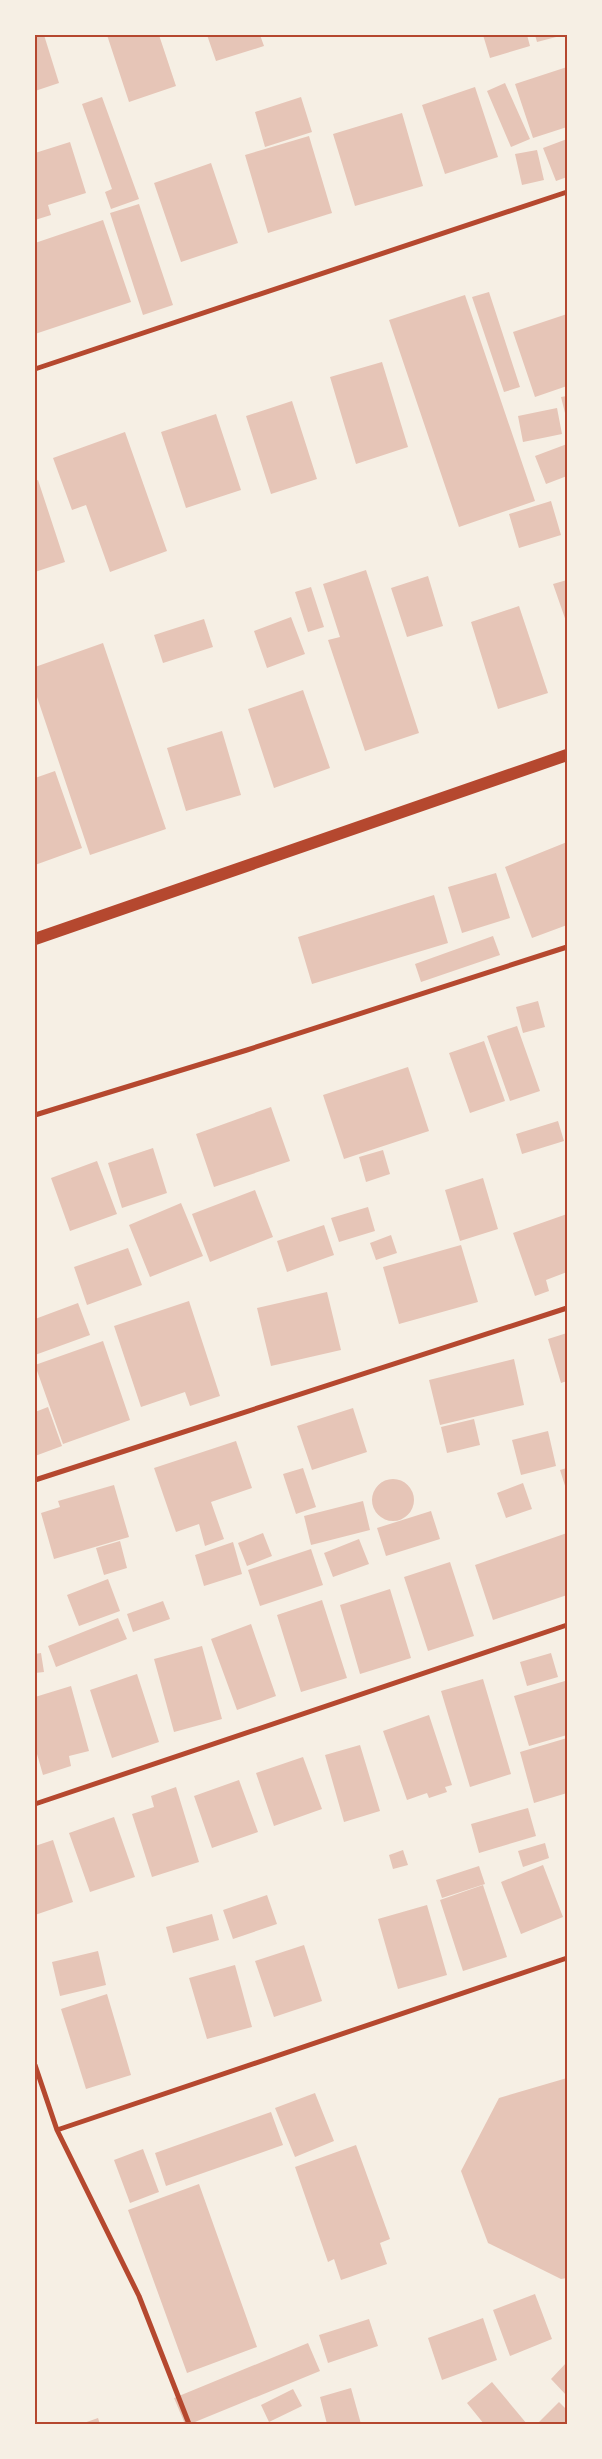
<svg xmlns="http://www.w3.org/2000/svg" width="602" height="2459" font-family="Raleway,sans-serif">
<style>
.building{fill:#e6c5b7}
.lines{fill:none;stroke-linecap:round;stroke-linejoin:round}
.minor{stroke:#b5482f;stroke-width:5}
.primary{stroke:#b5482f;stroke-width:12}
.neatline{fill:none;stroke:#b5482f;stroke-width:2}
</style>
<rect width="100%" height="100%" fill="#f6efe4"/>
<path class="building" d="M 35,35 L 44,35 L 59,83 L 35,91 Z
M 107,35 L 159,35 L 176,86 L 129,102 Z
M 207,35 L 260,35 L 264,46 L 216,61 Z
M 483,35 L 527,35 L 530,46 L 490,58 Z
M 535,35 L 560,35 L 560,36 L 537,42 Z
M 567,67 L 567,127 L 533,138 L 515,84 Z
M 505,83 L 530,139 L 511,147 L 487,91 Z
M 475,87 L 498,157 L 445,174 L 422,105 Z
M 102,97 L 139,199 L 111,209 L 105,192 L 112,189 L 82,104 Z
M 301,97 L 312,132 L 265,147 L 255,112 Z
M 402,113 L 423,186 L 355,206 L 333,134 Z
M 309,136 L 332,213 L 268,233 L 245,155 Z
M 567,139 L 567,177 L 556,181 L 543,148 Z
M 70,142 L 86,193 L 48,205 L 51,215 L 35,220 L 35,153 Z
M 537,150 L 544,180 L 522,185 L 515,154 Z
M 211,163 L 238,243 L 181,262 L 154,183 Z
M 139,204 L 173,305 L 143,315 L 110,213 Z
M 103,220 L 131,302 L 35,334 L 35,243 Z
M 489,292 L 520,387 L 504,392 L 472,297 Z
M 465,295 L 535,501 L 459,527 L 389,320 Z
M 567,314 L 567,386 L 535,397 L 513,332 Z
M 382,362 L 408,447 L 356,464 L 330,377 Z
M 567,396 L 567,417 L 566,417 L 561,397 Z
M 292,401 L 317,479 L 271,494 L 246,416 Z
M 557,408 L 562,434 L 523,442 L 518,416 Z
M 216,414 L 241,490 L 186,508 L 161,432 Z
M 125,432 L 167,551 L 110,572 L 86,505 L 72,510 L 53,458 Z
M 567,444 L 567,476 L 546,484 L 535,456 Z
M 38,480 L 65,562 L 35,572 L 35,481 Z
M 551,501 L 561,535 L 519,548 L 509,514 Z
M 366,570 L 419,733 L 365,751 L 328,640 L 340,637 L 323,584 Z
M 428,576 L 443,626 L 407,637 L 391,588 Z
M 567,580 L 567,624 L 553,584 Z
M 311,587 L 324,627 L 308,632 L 295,592 Z
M 519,606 L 548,693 L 498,709 L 471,622 Z
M 291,617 L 305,654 L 267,668 L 254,631 Z
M 204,619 L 213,647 L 163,663 L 154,635 Z
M 103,643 L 166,829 L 90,855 L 35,691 L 35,667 Z
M 303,690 L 330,768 L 274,788 L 248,709 Z
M 222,731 L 241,795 L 186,811 L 167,748 Z
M 55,771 L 82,848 L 35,865 L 35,778 Z
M 567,842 L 567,925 L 532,938 L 505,867 Z
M 496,873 L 510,918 L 462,933 L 448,887 Z
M 434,895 L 448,943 L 312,984 L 298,937 Z
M 493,936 L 500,955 L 421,982 L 415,964 Z
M 538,1001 L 545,1027 L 523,1033 L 516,1007 Z
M 517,1026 L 540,1091 L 510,1101 L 487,1036 Z
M 484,1041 L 505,1101 L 470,1113 L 449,1053 Z
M 408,1067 L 429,1131 L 344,1159 L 323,1095 Z
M 271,1107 L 290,1161 L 214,1187 L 196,1134 Z
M 558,1121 L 564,1141 L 522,1154 L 516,1134 Z
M 153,1148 L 167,1193 L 122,1208 L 108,1163 Z
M 383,1150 L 390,1174 L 366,1182 L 359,1157 Z
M 97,1161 L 117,1214 L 70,1231 L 51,1178 Z
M 483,1178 L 498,1229 L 460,1241 L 445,1190 Z
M 255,1190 L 273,1237 L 210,1262 L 192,1214 Z
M 181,1203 L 203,1256 L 150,1277 L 129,1225 Z
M 368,1207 L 375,1231 L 339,1242 L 331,1218 Z
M 567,1214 L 567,1272 L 546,1280 L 549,1291 L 535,1296 L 513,1233 Z
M 324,1225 L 334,1255 L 287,1272 L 277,1241 Z
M 391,1235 L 397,1253 L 376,1260 L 370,1243 Z
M 461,1245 L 478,1302 L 399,1324 L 383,1267 Z
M 128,1248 L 142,1285 L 87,1305 L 74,1267 Z
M 327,1292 L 341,1350 L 271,1366 L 257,1308 Z
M 189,1301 L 220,1396 L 190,1406 L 185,1392 L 141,1407 L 114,1326 Z
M 78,1303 L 90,1335 L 35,1355 L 35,1319 Z
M 567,1333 L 567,1381 L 561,1383 L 548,1339 Z
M 103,1341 L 130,1420 L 63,1444 L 35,1365 Z
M 514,1359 L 524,1405 L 440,1425 L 429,1380 Z
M 48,1407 L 62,1446 L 35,1456 L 35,1412 Z
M 353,1408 L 367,1452 L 312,1470 L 297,1426 Z
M 474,1419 L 480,1445 L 447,1453 L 441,1427 Z
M 548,1431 L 556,1466 L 521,1475 L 512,1440 Z
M 236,1441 L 252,1488 L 211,1502 L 224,1539 L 205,1546 L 199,1524 L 176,1532 L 154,1468 Z
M 303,1468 L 316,1507 L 296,1514 L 283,1474 Z
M 567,1468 L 567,1492 L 560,1470 Z
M372 1500a21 21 0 1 1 42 0a21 21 0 1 1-42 0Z
M 523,1483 L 532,1509 L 506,1518 L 497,1493 Z
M 114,1485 L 129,1537 L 54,1559 L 41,1513 L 60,1507 L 58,1501 Z
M 363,1501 L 370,1530 L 311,1545 L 304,1516 Z
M 431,1511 L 440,1539 L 386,1556 L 377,1528 Z
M 263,1533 L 272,1556 L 247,1566 L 238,1543 Z
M 567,1533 L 567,1595 L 493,1620 L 475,1565 Z
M 359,1539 L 369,1564 L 333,1577 L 324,1553 Z
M 120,1541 L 127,1568 L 104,1575 L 96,1548 Z
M 233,1542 L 242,1574 L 204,1586 L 195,1555 Z
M 311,1549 L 323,1585 L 260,1606 L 248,1570 Z
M 450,1562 L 474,1636 L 428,1651 L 404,1577 Z
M 108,1579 L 120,1611 L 79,1626 L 67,1595 Z
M 390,1589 L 411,1658 L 360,1674 L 340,1605 Z
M 322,1600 L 347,1678 L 301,1692 L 277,1615 Z
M 163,1601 L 170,1619 L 133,1632 L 127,1614 Z
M 118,1618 L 127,1639 L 56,1667 L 48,1646 Z
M 251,1624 L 276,1696 L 237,1710 L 211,1639 Z
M 202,1646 L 222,1719 L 174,1732 L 154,1659 Z
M 41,1653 L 44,1672 L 35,1673 L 35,1654 Z
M 551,1653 L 558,1677 L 527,1686 L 520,1662 Z
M 137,1674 L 159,1742 L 112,1758 L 90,1690 Z
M 483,1679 L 511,1774 L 470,1787 L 441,1691 Z
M 565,1681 L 567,1688 L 567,1735 L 529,1746 L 514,1696 Z
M 71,1686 L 89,1751 L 69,1756 L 71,1766 L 43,1775 L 35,1747 L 35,1697 Z
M 429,1715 L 452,1785 L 445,1787 L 447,1792 L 429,1798 L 427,1793 L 407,1800 L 383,1731 Z
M 567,1738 L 567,1793 L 534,1803 L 520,1752 Z
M 360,1745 L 380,1811 L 344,1822 L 325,1755 Z
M 303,1757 L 322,1809 L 274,1826 L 256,1773 Z
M 239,1780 L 258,1832 L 212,1848 L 194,1796 Z
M 176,1787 L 199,1862 L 152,1877 L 132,1814 L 154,1807 L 151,1796 Z
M 528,1808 L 536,1836 L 479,1853 L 471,1824 Z
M 114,1817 L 135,1877 L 90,1892 L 69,1833 Z
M 53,1840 L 73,1902 L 35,1915 L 35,1846 Z
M 545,1843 L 549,1858 L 523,1867 L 518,1851 Z
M 403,1850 L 408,1865 L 393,1869 L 389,1855 Z
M 543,1865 L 563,1917 L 521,1934 L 501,1882 Z
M 479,1866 L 485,1884 L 442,1898 L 436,1880 Z
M 483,1885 L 507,1957 L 463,1971 L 440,1900 Z
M 267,1895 L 277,1924 L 233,1939 L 223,1910 Z
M 427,1905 L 447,1975 L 398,1989 L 378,1919 Z
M 212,1914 L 219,1940 L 173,1953 L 166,1927 Z
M 304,1945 L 322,2001 L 274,2017 L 255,1961 Z
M 98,1951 L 106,1985 L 60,1996 L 52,1962 Z
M 235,1965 L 252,2027 L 207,2039 L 189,1978 Z
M 107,1994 L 131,2075 L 86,2089 L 61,2009 Z
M 567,2078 L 567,2278 L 561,2279 L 488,2243 L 461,2171 L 499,2098 Z
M 315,2093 L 334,2141 L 295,2157 L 275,2108 Z
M 271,2112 L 283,2145 L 166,2186 L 155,2153 Z
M 356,2145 L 390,2239 L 380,2243 L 387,2264 L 341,2280 L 334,2259 L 328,2262 L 295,2167 Z
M 143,2149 L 159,2192 L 130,2203 L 114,2160 Z
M 199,2184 L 257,2347 L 187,2373 L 128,2210 Z
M 535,2294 L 552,2339 L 510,2356 L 493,2310 Z
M 483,2318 L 497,2360 L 442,2380 L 428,2338 Z
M 369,2319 L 378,2346 L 328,2363 L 319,2335 Z
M 308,2343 L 320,2371 L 190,2424 L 185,2424 L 174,2398 Z
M 567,2362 L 567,2396 L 551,2379 Z
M 492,2382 L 527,2424 L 484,2424 L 467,2403 Z
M 351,2388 L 361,2424 L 327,2424 L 320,2397 Z
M 293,2389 L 302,2406 L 269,2422 L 261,2405 Z
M 559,2402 L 567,2410 L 567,2424 L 537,2424 Z
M 98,2418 L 100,2424 L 81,2424 Z"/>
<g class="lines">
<path class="minor" d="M 35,369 L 567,192
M 35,1115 L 247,1050 L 567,947
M 35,1480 L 567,1308
M 35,1804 L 567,1625
M 35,2065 L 57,2130 L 139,2296 L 189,2424
M 57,2130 L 567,1958"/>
<path class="primary" d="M 35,939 L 567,755"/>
</g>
<rect width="602" height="2459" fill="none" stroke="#f6efe4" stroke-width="72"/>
<rect x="36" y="36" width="530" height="2387" class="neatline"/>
</svg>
